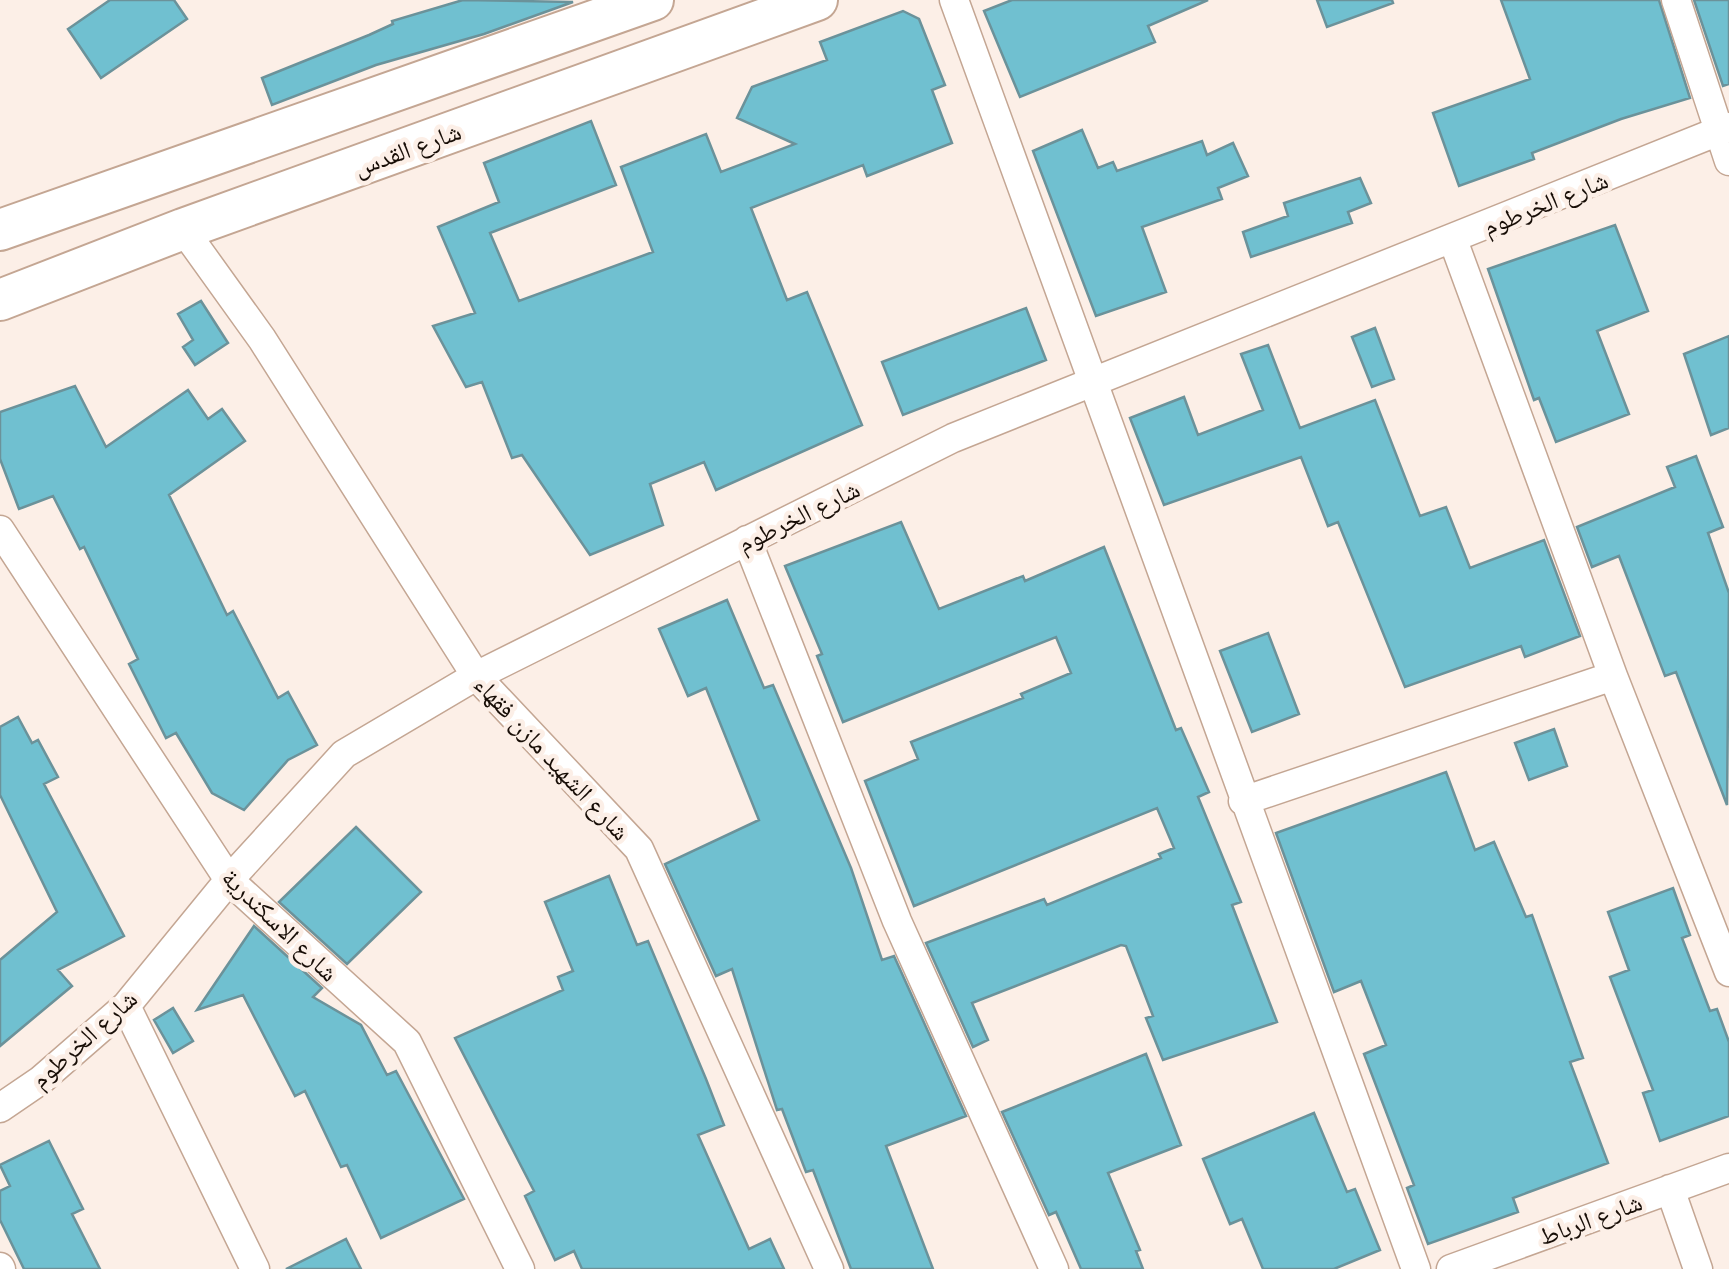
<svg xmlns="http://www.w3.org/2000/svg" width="1729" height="1269" font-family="Lato,'Noto Naskh Arabic',sans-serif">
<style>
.building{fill:#70c0d0;stroke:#6b929a;stroke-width:2.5}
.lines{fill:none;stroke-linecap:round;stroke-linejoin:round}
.minor-casing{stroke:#c4a693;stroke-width:31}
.secondary-casing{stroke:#c4a693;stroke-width:44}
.minor{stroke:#fff;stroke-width:28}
.secondary{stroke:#fff;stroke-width:40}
.labels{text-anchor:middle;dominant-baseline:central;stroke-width:9;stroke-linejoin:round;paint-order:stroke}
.street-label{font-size:25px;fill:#170d06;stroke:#fcefe7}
</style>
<rect width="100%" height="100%" fill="#fcefe7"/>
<path class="building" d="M 110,0 L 174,0 L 187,19 L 101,78 L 68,29 Z
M 463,0 L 573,2 L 484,34 L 376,65 L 272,105 L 262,78 L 369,35 L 393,24 L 392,21 Z
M 1012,0 L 1208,0 L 1148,26 L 1155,42 L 1020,97 L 984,11 Z
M 1317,0 L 1392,0 L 1393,3 L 1327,27 Z
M 1501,0 L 1659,0 L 1690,98 L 1621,119 L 1532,153 L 1534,159 L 1459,186 L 1433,113 L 1530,79 Z
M 1694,0 L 1729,0 L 1729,84 L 1723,86 Z
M 903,11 L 919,19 L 945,85 L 932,90 L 952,143 L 867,176 L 863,165 L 751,208 L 787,300 L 807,292 L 862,425 L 716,490 L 704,462 L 650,484 L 663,525 L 590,555 L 522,455 L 512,458 L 482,382 L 466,387 L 433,326 L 475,313 L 438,227 L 499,202 L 484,163 L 591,121 L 616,185 L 490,233 L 519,301 L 653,252 L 621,167 L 706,134 L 721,172 L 795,144 L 737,118 L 752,87 L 827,60 L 820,42 Z
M 1082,130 L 1098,168 L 1113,162 L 1117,171 L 1202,141 L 1207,155 L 1233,143 L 1248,176 L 1218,188 L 1222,199 L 1142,227 L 1166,292 L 1096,316 L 1033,151 Z
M 1360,178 L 1371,203 L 1348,212 L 1352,223 L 1251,257 L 1243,232 L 1288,216 L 1284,203 Z
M 1615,225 L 1648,311 L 1597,331 L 1629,414 L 1556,442 L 1539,398 L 1534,400 L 1488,269 Z
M 201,301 L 228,343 L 195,365 L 183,347 L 193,340 L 178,314 Z
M 1026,308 L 1046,360 L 903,415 L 882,362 Z
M 1375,328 L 1394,379 L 1372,387 L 1352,337 Z
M 1729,336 L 1729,428 L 1711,435 L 1684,354 Z
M 1268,345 L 1300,428 L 1375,400 L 1420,516 L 1446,507 L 1470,568 L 1544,540 L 1580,636 L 1525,657 L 1521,646 L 1405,687 L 1338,522 L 1328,526 L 1301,457 L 1164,505 L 1130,418 L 1184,397 L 1198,435 L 1263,410 L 1241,354 Z
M 75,386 L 106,447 L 188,390 L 208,419 L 222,409 L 245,441 L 169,495 L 227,615 L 233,611 L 278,698 L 288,692 L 317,745 L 288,760 L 244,810 L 212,793 L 176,733 L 166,738 L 129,664 L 138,659 L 84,547 L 80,549 L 53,496 L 19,509 L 0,459 L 0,412 Z
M 1696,456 L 1723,527 L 1708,533 L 1729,593 L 1727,805 L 1676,672 L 1665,676 L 1619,556 L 1592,567 L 1577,527 L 1675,487 L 1667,467 Z
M 901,522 L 939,609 L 1023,576 L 1025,581 L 1104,547 L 1176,730 L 1181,728 L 1209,792 L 1198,797 L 1241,902 L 1232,905 L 1277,1022 L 1163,1060 L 1146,1018 L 1153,1016 L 1126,946 L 1121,945 L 972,1003 L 988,1040 L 973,1047 L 926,943 L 1044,899 L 1047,905 L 1161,858 L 1159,854 L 1174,848 L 1157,808 L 914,906 L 865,781 L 918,759 L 911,742 L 1023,698 L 1021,694 L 1071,673 L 1056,637 L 843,722 L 817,656 L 822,654 L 785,566 Z
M 727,600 L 764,688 L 773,685 L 851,868 L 882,960 L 894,956 L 966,1116 L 886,1146 L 933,1269 L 851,1269 L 813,1170 L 806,1172 L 782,1109 L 777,1110 L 732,969 L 716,976 L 665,864 L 759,820 L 706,688 L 688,696 L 659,629 Z
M 1268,633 L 1299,714 L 1252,732 L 1220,651 Z
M 18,717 L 32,743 L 38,740 L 58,777 L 44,784 L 124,936 L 58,970 L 72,986 L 0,1046 L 0,960 L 57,912 L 0,795 L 0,727 Z
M 1554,729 L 1567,766 L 1529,780 L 1515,743 Z
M 1446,772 L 1475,850 L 1494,842 L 1526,917 L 1532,915 L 1583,1058 L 1570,1062 L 1608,1163 L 1513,1198 L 1518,1212 L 1428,1244 L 1407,1188 L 1414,1185 L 1364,1054 L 1386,1045 L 1361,981 L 1334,992 L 1276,833 Z
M 356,827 L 421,892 L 347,964 L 279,902 Z
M 609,876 L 637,945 L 648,941 L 706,1079 L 724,1125 L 698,1135 L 749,1249 L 770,1239 L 784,1269 L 582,1269 L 574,1251 L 555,1260 L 525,1196 L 534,1191 L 455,1038 L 563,990 L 558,977 L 573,971 L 545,902 Z
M 1673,888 L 1690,935 L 1682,938 L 1710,1011 L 1717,1009 L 1729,1042 L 1729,1116 L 1660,1141 L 1643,1093 L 1653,1090 L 1610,977 L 1629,970 L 1608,912 Z
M 254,926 L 322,988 L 313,997 L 361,1025 L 387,1075 L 396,1071 L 464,1199 L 381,1238 L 347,1165 L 341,1167 L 305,1091 L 295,1096 L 243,995 L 197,1010 Z
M 173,1008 L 193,1041 L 173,1053 L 154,1020 Z
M 1146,1054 L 1181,1145 L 1108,1173 L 1140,1250 L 1136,1251 L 1143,1269 L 1081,1269 L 1056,1212 L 1049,1215 L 1002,1112 Z
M 1314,1113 L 1347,1192 L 1355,1189 L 1380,1250 L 1334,1269 L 1263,1269 L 1242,1219 L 1230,1224 L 1203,1159 Z
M 49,1141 L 83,1209 L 72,1214 L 100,1269 L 24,1269 L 0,1220 L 0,1191 L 10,1186 L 0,1165 Z
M 346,1239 L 361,1269 L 286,1269 Z"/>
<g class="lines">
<defs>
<path id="minor" d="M 954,0 L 1416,1269
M 1676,0 L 1729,161
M 183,229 L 262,339 L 476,676 L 639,849 L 829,1269
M 1453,240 L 1613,676 L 1729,972
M 0,530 L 229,880 L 407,1042 L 520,1269
M 747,540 L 897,921 L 1054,1269
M 1243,801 L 1613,676
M 126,1006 L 255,1269
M 0,1108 L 41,1080 L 126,1006 L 229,880 L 344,754 L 476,676 L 953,438 L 1729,127
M 1670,1189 L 1698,1269
M 0,1267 L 1,1269
M 1451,1269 L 1729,1168"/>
<path id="secondary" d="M 0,230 L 653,0
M 0,300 L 183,229 L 817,0"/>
</defs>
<use href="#minor" class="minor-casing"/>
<use href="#secondary" class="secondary-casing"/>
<use href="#minor" class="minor"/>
<use href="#secondary" class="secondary"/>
</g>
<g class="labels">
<g class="street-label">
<text transform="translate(407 148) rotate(-20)">شارع القدس</text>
<text transform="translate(1545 202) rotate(-22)">شارع الخرطوم</text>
<text transform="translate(798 515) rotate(-26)">شارع الخرطوم</text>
<text transform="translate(553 757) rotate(47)">شارع الشهيد مازن فقهاء</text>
<text transform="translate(281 924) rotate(44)">شارع الاسكندرية</text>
<text transform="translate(83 1038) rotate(-42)">شارع الخرطوم</text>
<text transform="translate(1590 1218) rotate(-20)">شارع الرباط</text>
</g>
</g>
</svg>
